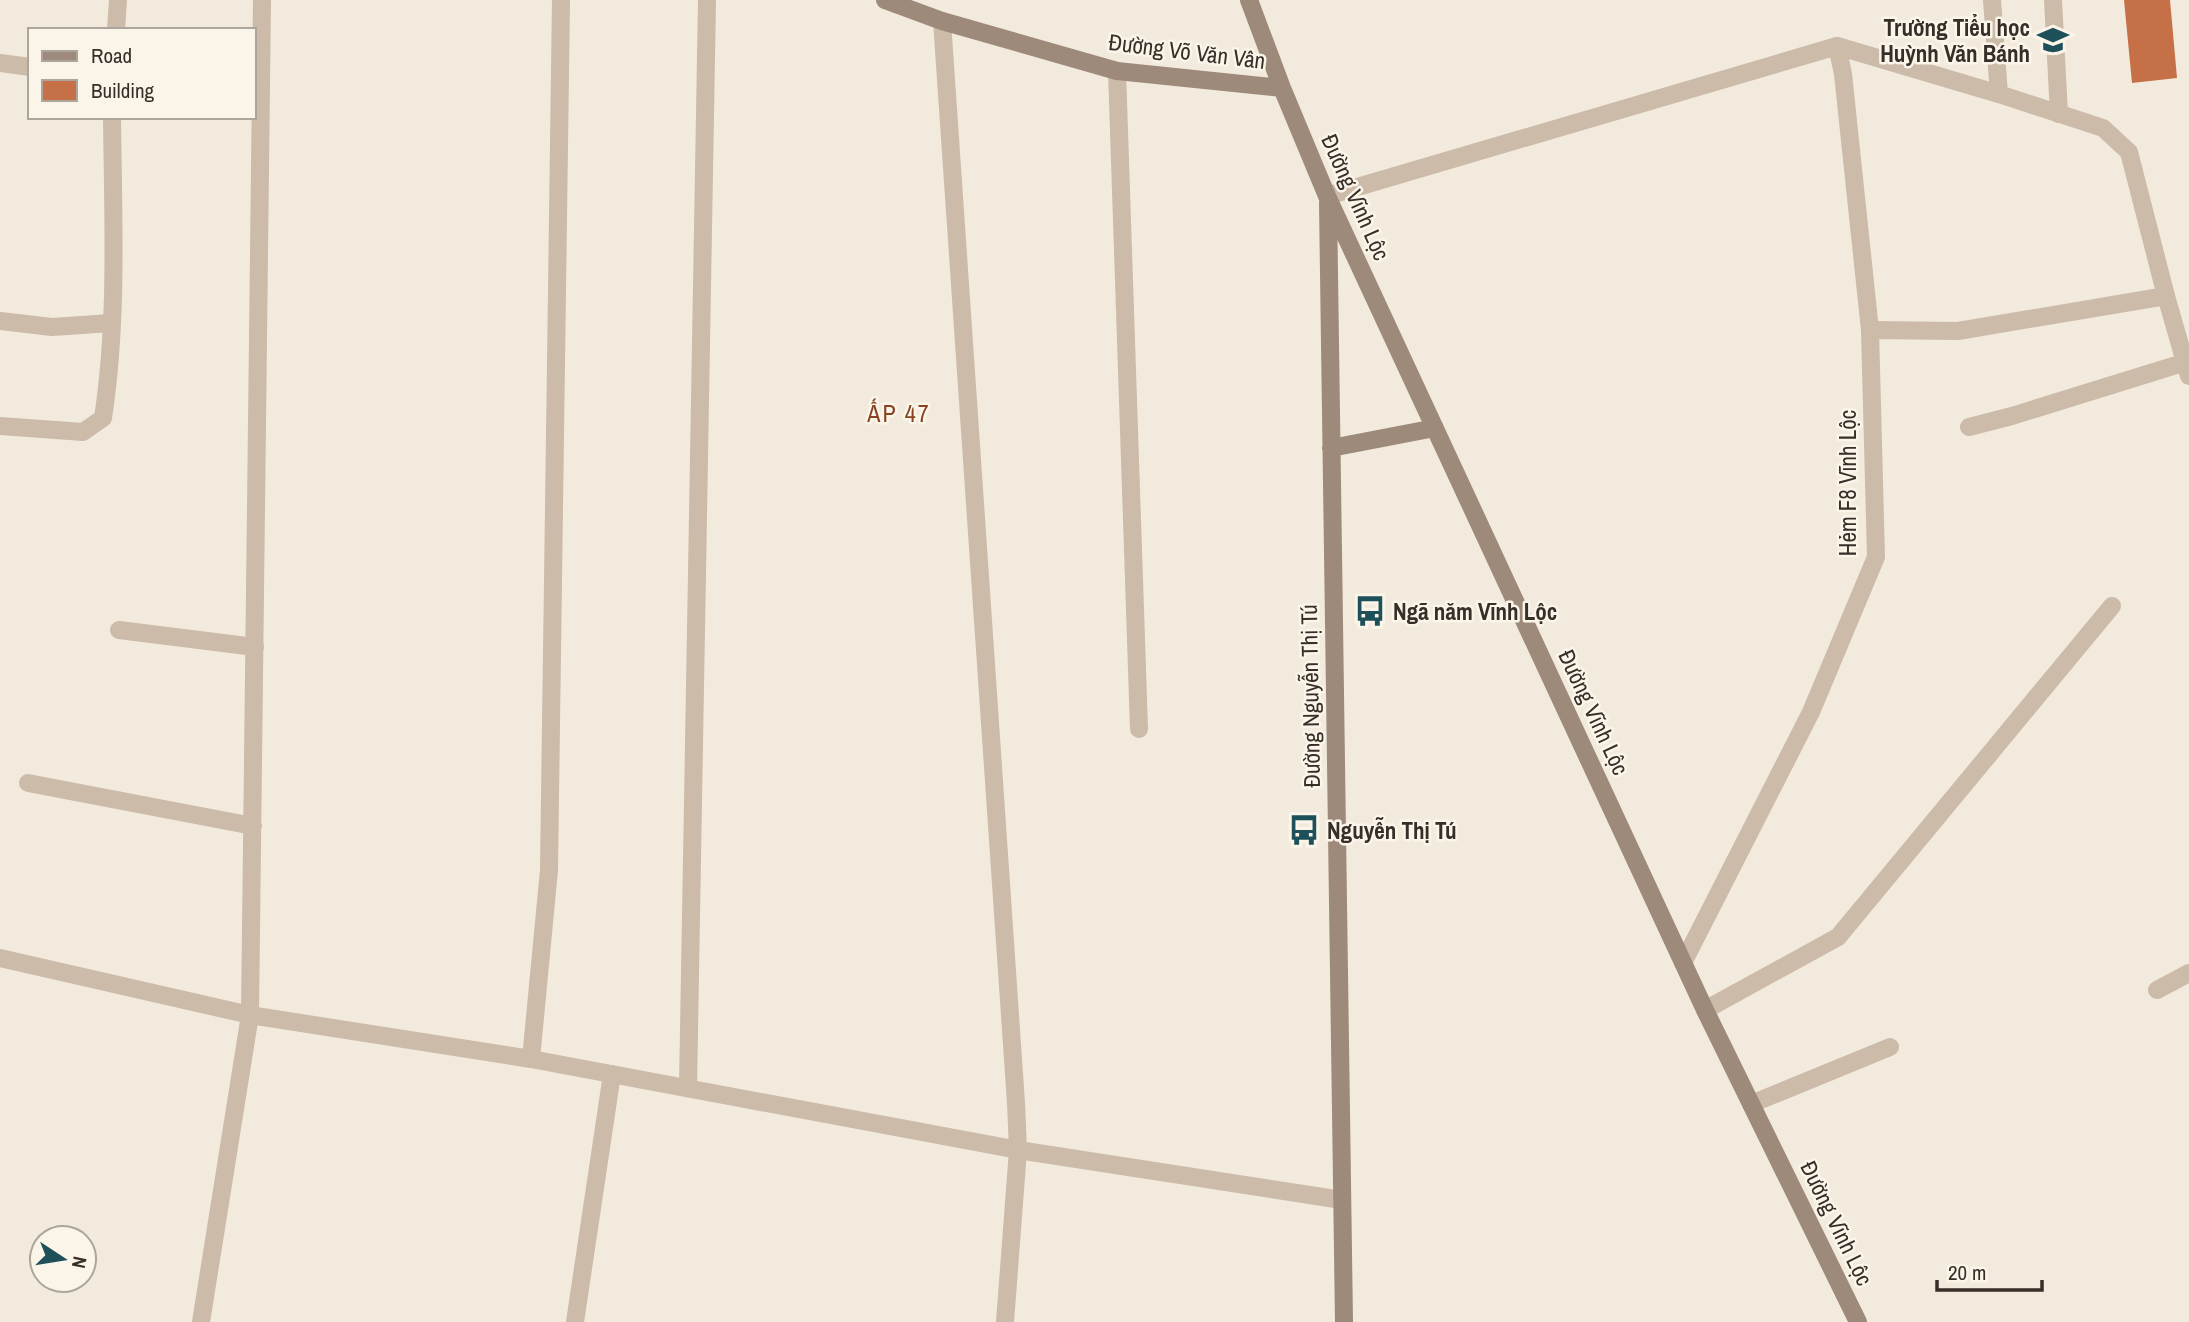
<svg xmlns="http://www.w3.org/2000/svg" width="2189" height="1322" font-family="'Archivo Narrow',sans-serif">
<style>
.building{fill:#c67047}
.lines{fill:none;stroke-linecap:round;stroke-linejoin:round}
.lane{stroke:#cbbba8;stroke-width:18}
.street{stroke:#cbbba8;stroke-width:18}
.secondary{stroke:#9e8a7a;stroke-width:18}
.labels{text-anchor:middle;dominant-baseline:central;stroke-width:5;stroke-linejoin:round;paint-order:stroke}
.poi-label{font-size:23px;font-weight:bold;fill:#372e28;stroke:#faf4e9;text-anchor:start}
.street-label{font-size:23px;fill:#372e28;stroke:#faf4e9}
.neighbourhood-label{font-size:24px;letter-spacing:2px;fill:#874221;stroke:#faf4e9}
</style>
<rect width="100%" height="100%" fill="#f2eadd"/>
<path class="building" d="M 2124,0 L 2170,0 L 2177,78 L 2132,83 Z"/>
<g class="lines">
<path class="lane" d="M 1992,0 L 1999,94
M 2053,0 L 2059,114
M 0,63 L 30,67
M 119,630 L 255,647
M 1683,963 L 1811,712 L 1876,557 L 1870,330 L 1843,74 L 1837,46
M 531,1059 L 549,870 L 561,0
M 1751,1104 L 1890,1047"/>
<path class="street" d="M 942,21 L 1016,1103 L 1018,1150 L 1005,1322
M 116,30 L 118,0
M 1117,71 L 1139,729
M 1327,196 L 1837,46 L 1999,94 L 2103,128 L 2129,152 L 2166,296 L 2189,376
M 0,321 L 52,327 L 111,323
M 1870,330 L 1958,331 L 2166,296
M 0,426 L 83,432 L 103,418 C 118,320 113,216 112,117
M 1969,427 L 2012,416 L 2189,361
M 28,783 L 253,826
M 0,958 L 250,1015 L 531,1059 L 1018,1150 L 1342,1200
M 2157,990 L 2189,973
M 1705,1010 L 1838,937 L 2112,606
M 688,1088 L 707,0
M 201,1322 L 250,1015 L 262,0
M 575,1322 L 612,1074"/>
<path class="secondary" d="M 885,0 L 942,21 L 1117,71 L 1282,88
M 1249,0 L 1282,88 L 1327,196 L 1705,1010 L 1858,1322
M 1328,203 L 1344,1322
M 1331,448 L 1435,428"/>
</g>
<defs>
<symbol id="school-bare" viewBox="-9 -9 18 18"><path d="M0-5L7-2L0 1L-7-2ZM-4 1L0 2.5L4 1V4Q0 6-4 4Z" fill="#1e5059" stroke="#faf4e9" stroke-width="2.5" paint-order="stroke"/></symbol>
<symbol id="bus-bare" viewBox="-9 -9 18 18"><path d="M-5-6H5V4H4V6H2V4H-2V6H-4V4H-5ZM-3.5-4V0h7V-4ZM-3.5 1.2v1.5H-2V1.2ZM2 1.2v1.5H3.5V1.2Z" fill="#1e5059" stroke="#faf4e9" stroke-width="2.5" paint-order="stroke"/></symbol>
</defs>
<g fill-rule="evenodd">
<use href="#school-bare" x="2031" y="18" width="44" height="44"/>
<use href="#bus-bare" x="1348" y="589" width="44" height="44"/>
<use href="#bus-bare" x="1282" y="808" width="44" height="44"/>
</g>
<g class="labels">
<g class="poi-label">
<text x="2030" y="27" text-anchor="end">Trường Tiểu học<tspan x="2030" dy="26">Huỳnh Văn Bánh</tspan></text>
<text x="1393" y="611">Ngã năm Vĩnh Lộc</text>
<text x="1327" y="830">Nguyễn Thị Tú</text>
</g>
<g class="street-label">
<text transform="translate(1187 51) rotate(7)">Đường Võ Văn Vân</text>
<text transform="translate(1356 197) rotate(66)">Đường Vĩnh Lộc</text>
<text transform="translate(1847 483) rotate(-90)">Hẻm F8 Vĩnh Lộc</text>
<text transform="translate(1310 696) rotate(-91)">Đường Nguyễn Thị Tú</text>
<text transform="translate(1594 712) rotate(65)">Đường Vĩnh Lộc</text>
<text transform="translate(1837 1223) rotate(64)">Đường Vĩnh Lộc</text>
</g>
<g class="neighbourhood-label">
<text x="899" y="413">ẤP 47</text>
</g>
</g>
<rect x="28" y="28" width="228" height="91" fill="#faf4e9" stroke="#aca59c" stroke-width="2"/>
<rect x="42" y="51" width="35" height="10" fill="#9e8a7a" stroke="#aca59c" stroke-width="2"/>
<text x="91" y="63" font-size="21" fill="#372e28">Road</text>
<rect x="42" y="80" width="35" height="21" fill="#c67047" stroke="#aca59c" stroke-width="2"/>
<text x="91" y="98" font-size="21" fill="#372e28">Building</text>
<g transform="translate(63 1259) rotate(102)"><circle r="33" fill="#faf4e9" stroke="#aca59c" stroke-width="2"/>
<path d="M0-5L12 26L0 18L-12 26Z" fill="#1e5059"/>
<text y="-10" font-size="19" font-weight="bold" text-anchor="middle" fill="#372e28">N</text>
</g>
<path d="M1937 1280v10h105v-10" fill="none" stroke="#372e28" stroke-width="3.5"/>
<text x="1948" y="1280" font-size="21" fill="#372e28" stroke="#faf4e9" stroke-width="5" paint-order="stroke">20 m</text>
</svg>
